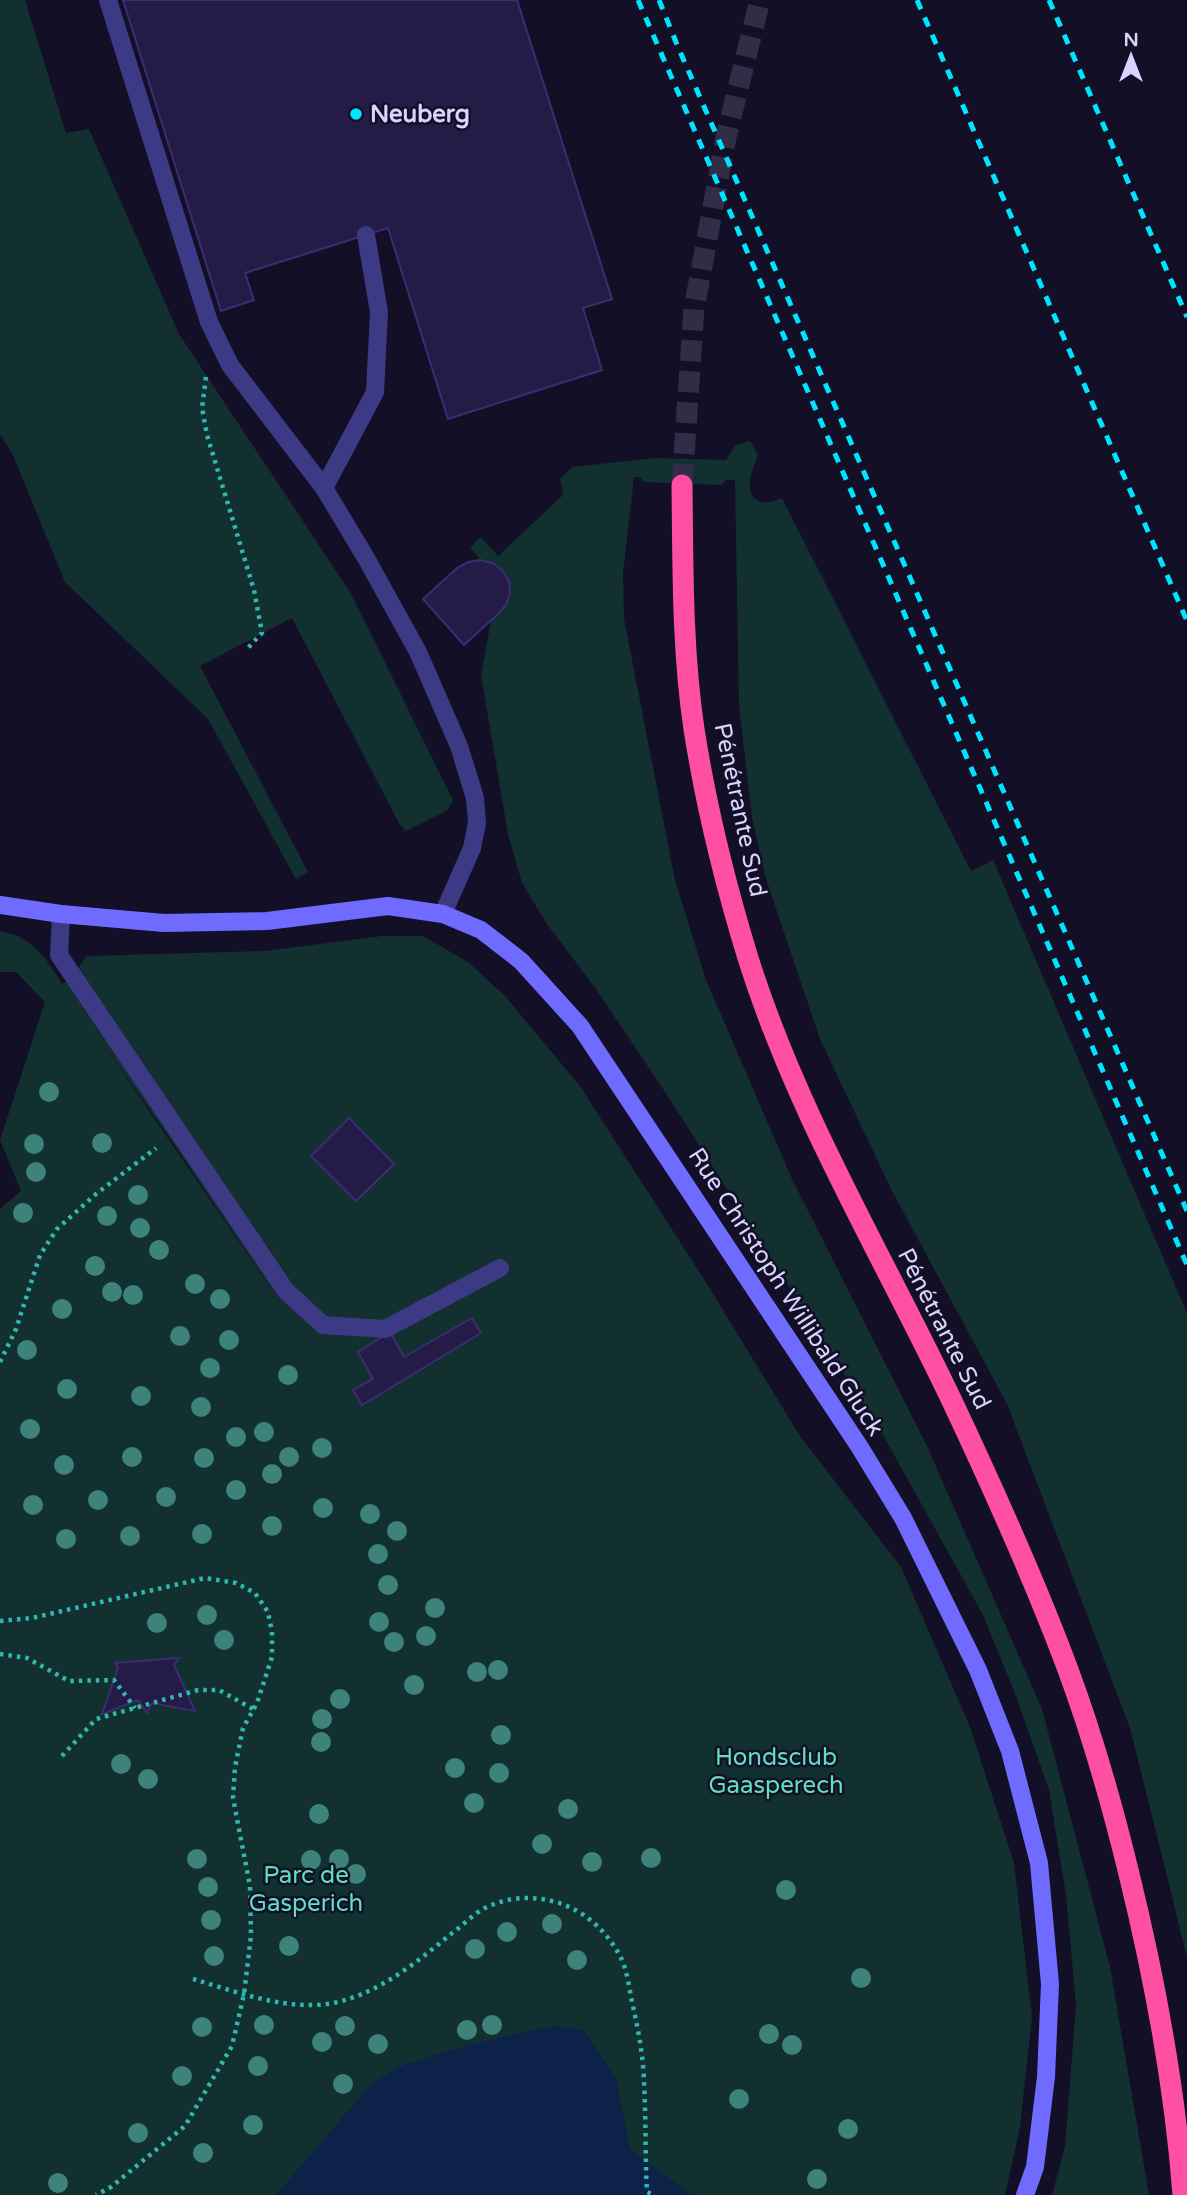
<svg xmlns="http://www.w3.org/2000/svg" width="1187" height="2195" font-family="'Varela Round',sans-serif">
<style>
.green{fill:#12302f;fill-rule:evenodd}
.water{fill:#0c2248}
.building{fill:#241b47;stroke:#3b2d73;stroke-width:2}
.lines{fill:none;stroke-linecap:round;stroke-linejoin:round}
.highway-tunnel{stroke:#312d47;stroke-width:21;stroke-dasharray:21 10;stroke-linecap:butt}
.path{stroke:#2fb8b0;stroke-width:4.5;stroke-dasharray:3.5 5;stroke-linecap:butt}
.lane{stroke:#3d3a85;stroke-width:18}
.secondary{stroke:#6f6bff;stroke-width:18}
.highway{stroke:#ff4fa3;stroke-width:21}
.rail{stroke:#00e5ff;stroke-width:5;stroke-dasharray:10 9;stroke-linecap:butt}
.tree{fill:#3d827b}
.poi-dot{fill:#00e5ff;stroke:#130f26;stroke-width:2.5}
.labels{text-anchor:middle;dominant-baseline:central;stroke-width:5;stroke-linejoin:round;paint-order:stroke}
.poi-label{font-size:24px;font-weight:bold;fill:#d9d4ff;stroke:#130f26;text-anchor:start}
.street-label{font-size:24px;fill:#d9d4ff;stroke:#130f26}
.park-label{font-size:24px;fill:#5fe0c0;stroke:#130f26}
</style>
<rect width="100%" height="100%" fill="#130f26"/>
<path class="green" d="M 0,0 L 25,0 L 66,133 L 89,129 L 179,334 L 350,592 L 453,800 L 448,810 L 406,831 L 400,825 L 292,618 L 200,666 L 308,872 L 296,879 L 208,719 L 65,582 L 12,453 L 0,434 Z
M 750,441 L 758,455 C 755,464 750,474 750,483 C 749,504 767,506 782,498 L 971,871 L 993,860 L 1187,1313 L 1187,1957 L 1130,1728 L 1007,1404 L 891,1189 L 820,1039 L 765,876 L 752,817 L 739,706 L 735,480 L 726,480 L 721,485 L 644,482 L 640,477 L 634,477 L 623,574 L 624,619 L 675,880 L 706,980 L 792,1179 L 927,1446 L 1042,1709 L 1110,1967 L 1149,2195 L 1052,2195 L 1065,2146 L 1076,2005 L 1066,1895 L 1049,1790 L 1016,1696 L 983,1615 L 883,1435 L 669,1098 L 596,989 L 547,924 L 522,883 L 508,834 L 481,675 L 491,621 L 506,605 L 510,593 L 509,581 L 502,570 L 492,563 L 480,560 L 470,547 L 481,537 L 498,556 L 563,495 L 560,479 L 572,467 L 655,458 L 726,460 L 736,445 Z
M 0,931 C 31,936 47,958 62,984 L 73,977 L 86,956 L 265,951 L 382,936 L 423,936 L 468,962 L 505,996 L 580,1086 L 707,1284 L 800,1436 L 901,1567 L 970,1727 L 1014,1863 L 1032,2017 L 1020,2127 L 1005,2195 L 0,2195 L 0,1209 L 21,1191 L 0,1140 L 45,1002 L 16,972 L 0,972 ZM 102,1042 L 171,1140 L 284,1308 Z"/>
<path class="water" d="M 553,2026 L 584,2030 L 616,2079 L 630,2149 L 692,2195 L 276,2195 L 374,2081 L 406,2064 L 472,2044 Z"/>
<path class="building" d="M 123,0 L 517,0 L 612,299 L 583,308 L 602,370 L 448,419 L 388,228 L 245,273 L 254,300 L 221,311 Z
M 480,560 L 492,563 L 502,570 L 509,581 L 510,593 L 506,605 L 498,614 L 464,645 L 423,599 L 457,568 L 468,562 Z
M 349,1118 L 394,1164 L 356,1201 L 311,1156 Z
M 472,1318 L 481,1333 L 362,1405 L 353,1390 L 373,1379 L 358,1352 L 390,1332 L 404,1357 Z
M 179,1658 L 174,1665 L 195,1711 L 152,1703 L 147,1713 L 138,1700 L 102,1714 L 118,1668 L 115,1663 Z"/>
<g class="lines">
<path class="highway-tunnel" d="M 682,485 L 694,309 L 726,137 L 760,0"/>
<path class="path" d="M 206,377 L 202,408 L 207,435 L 254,590 L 262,633 L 247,649
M 0,1362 L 16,1329 L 40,1255 L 57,1229 L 96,1194 L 156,1148
M 0,1621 L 32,1618 L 205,1578 L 236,1583 L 255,1593 L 268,1612 L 272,1632 L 272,1657 L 257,1703 L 243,1728 L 235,1767 L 233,1798 L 250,1886 L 251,1936 L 244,1994 L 232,2046 L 185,2126 L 111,2187 L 96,2195
M 0,1654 L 27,1658 L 69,1681 L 114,1680 L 135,1708
M 62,1756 L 96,1719 L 198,1690 L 219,1690 L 253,1709
M 193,1979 C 238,1992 290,2013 338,2002 C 382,1991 417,1962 451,1934 C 462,1926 473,1914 485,1908 C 509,1896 536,1895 562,1904 C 587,1913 607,1932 620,1956 C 627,1969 629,1987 632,2002 C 638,2028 643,2054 644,2081 C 646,2118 645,2155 647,2192 L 654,2195"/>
<path class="lane" d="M 108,0 L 209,322 L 230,365 L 324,488 L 366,558 L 418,652 L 459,746 L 475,798 L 477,823 L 472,848 L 443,914
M 324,488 L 375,392 L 379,312 L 366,235
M 61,914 L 59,955 L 286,1291 L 323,1325 L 385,1329 L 500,1268"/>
<path class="secondary" d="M 0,905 L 61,914 L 164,923 L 267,921 L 388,906 L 443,914 L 481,930 L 521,961 L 580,1026 L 859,1446 L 903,1518 L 978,1670 L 1010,1751 L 1039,1863 L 1050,1984 L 1046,2077 L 1035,2167 L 1025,2195"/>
<path class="highway" d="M 682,485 C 683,566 682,649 694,729 C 706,806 725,883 748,958 C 797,1114 882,1254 952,1401 C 993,1488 1033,1576 1067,1667 C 1092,1734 1112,1804 1129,1874 C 1155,1980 1175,2087 1183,2195"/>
<path class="rail" d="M 638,0 L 1187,1265
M 659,0 L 678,47 L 1187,1211
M 917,0 L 1187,621
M 1049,0 L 1187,317"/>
</g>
<g class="tree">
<circle cx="49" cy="1092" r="10"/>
<circle cx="102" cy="1143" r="10"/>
<circle cx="34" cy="1144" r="10"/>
<circle cx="36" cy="1172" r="10"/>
<circle cx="138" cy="1195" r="10"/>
<circle cx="23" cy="1213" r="10"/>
<circle cx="107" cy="1216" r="10"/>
<circle cx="140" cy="1228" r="10"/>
<circle cx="159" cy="1250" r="10"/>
<circle cx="95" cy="1266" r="10"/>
<circle cx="195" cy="1284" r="10"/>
<circle cx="112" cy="1292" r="10"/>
<circle cx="133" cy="1295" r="10"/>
<circle cx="220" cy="1299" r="10"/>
<circle cx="62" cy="1309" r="10"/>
<circle cx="180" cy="1336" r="10"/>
<circle cx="229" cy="1340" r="10"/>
<circle cx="27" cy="1350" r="10"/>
<circle cx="210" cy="1368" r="10"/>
<circle cx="288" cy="1375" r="10"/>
<circle cx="67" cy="1389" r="10"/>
<circle cx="141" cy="1396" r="10"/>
<circle cx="201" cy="1407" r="10"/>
<circle cx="30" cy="1429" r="10"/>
<circle cx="264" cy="1432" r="10"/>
<circle cx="236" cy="1437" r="10"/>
<circle cx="322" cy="1448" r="10"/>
<circle cx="132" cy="1457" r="10"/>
<circle cx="289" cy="1457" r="10"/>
<circle cx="204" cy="1458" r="10"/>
<circle cx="64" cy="1465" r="10"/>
<circle cx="272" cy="1474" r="10"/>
<circle cx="236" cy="1490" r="10"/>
<circle cx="166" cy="1497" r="10"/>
<circle cx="98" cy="1500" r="10"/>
<circle cx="33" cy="1505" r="10"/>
<circle cx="323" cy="1508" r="10"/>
<circle cx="370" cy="1514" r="10"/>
<circle cx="272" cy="1526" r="10"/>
<circle cx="397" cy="1531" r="10"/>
<circle cx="202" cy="1534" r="10"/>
<circle cx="130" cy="1536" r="10"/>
<circle cx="66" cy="1539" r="10"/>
<circle cx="378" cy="1554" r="10"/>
<circle cx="388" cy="1585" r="10"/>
<circle cx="435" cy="1608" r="10"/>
<circle cx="207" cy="1615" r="10"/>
<circle cx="379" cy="1622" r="10"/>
<circle cx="157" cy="1623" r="10"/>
<circle cx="426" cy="1636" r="10"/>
<circle cx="224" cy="1640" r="10"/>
<circle cx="394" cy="1642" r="10"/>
<circle cx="498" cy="1670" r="10"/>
<circle cx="477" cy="1672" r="10"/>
<circle cx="414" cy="1685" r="10"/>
<circle cx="340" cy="1699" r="10"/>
<circle cx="322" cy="1719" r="10"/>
<circle cx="501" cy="1735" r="10"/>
<circle cx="321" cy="1742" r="10"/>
<circle cx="121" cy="1764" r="10"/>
<circle cx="455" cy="1768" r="10"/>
<circle cx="499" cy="1773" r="10"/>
<circle cx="148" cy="1779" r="10"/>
<circle cx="474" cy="1803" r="10"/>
<circle cx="568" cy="1809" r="10"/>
<circle cx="319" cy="1814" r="10"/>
<circle cx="542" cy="1844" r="10"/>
<circle cx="651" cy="1858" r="10"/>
<circle cx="197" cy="1859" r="10"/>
<circle cx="339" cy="1859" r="10"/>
<circle cx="311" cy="1860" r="10"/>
<circle cx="592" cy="1862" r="10"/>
<circle cx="356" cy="1874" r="10"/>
<circle cx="208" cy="1887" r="10"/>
<circle cx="786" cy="1890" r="10"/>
<circle cx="211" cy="1920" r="10"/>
<circle cx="552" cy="1924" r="10"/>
<circle cx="507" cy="1932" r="10"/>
<circle cx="289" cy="1946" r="10"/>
<circle cx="475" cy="1949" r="10"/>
<circle cx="214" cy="1956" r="10"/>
<circle cx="577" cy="1960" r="10"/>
<circle cx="861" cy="1978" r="10"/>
<circle cx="264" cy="2025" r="10"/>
<circle cx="492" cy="2025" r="10"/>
<circle cx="345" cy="2026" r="10"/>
<circle cx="202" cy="2027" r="10"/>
<circle cx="467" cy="2030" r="10"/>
<circle cx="769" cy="2034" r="10"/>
<circle cx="322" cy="2042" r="10"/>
<circle cx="378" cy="2044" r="10"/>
<circle cx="792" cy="2045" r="10"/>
<circle cx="258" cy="2066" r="10"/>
<circle cx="182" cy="2076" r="10"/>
<circle cx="343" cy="2084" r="10"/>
<circle cx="739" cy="2099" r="10"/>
<circle cx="253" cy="2125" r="10"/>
<circle cx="848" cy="2129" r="10"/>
<circle cx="138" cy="2133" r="10"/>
<circle cx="203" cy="2153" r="10"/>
<circle cx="817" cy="2179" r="10"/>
<circle cx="58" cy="2183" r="10"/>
</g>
<circle class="poi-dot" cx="356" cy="114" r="7"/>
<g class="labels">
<g class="poi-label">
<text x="370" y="114">Neuberg</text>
</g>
<g class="street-label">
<text transform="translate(740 810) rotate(78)">Pénétrante Sud</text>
<text transform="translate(786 1292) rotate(57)">Rue Christoph Willibald Gluck</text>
<text transform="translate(944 1329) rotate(63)">Pénétrante Sud</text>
</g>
<g class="park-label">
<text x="776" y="1757">Hondsclub<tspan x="776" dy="28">Gaasperech</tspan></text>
<text x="306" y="1875">Parc de<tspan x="306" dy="28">Gasperich</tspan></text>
</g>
</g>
<g transform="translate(1131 56)" stroke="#130f26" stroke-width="5" paint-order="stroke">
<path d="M0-5L12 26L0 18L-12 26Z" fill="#d9d4ff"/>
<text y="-10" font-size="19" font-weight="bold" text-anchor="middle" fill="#d9d4ff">N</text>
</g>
</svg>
